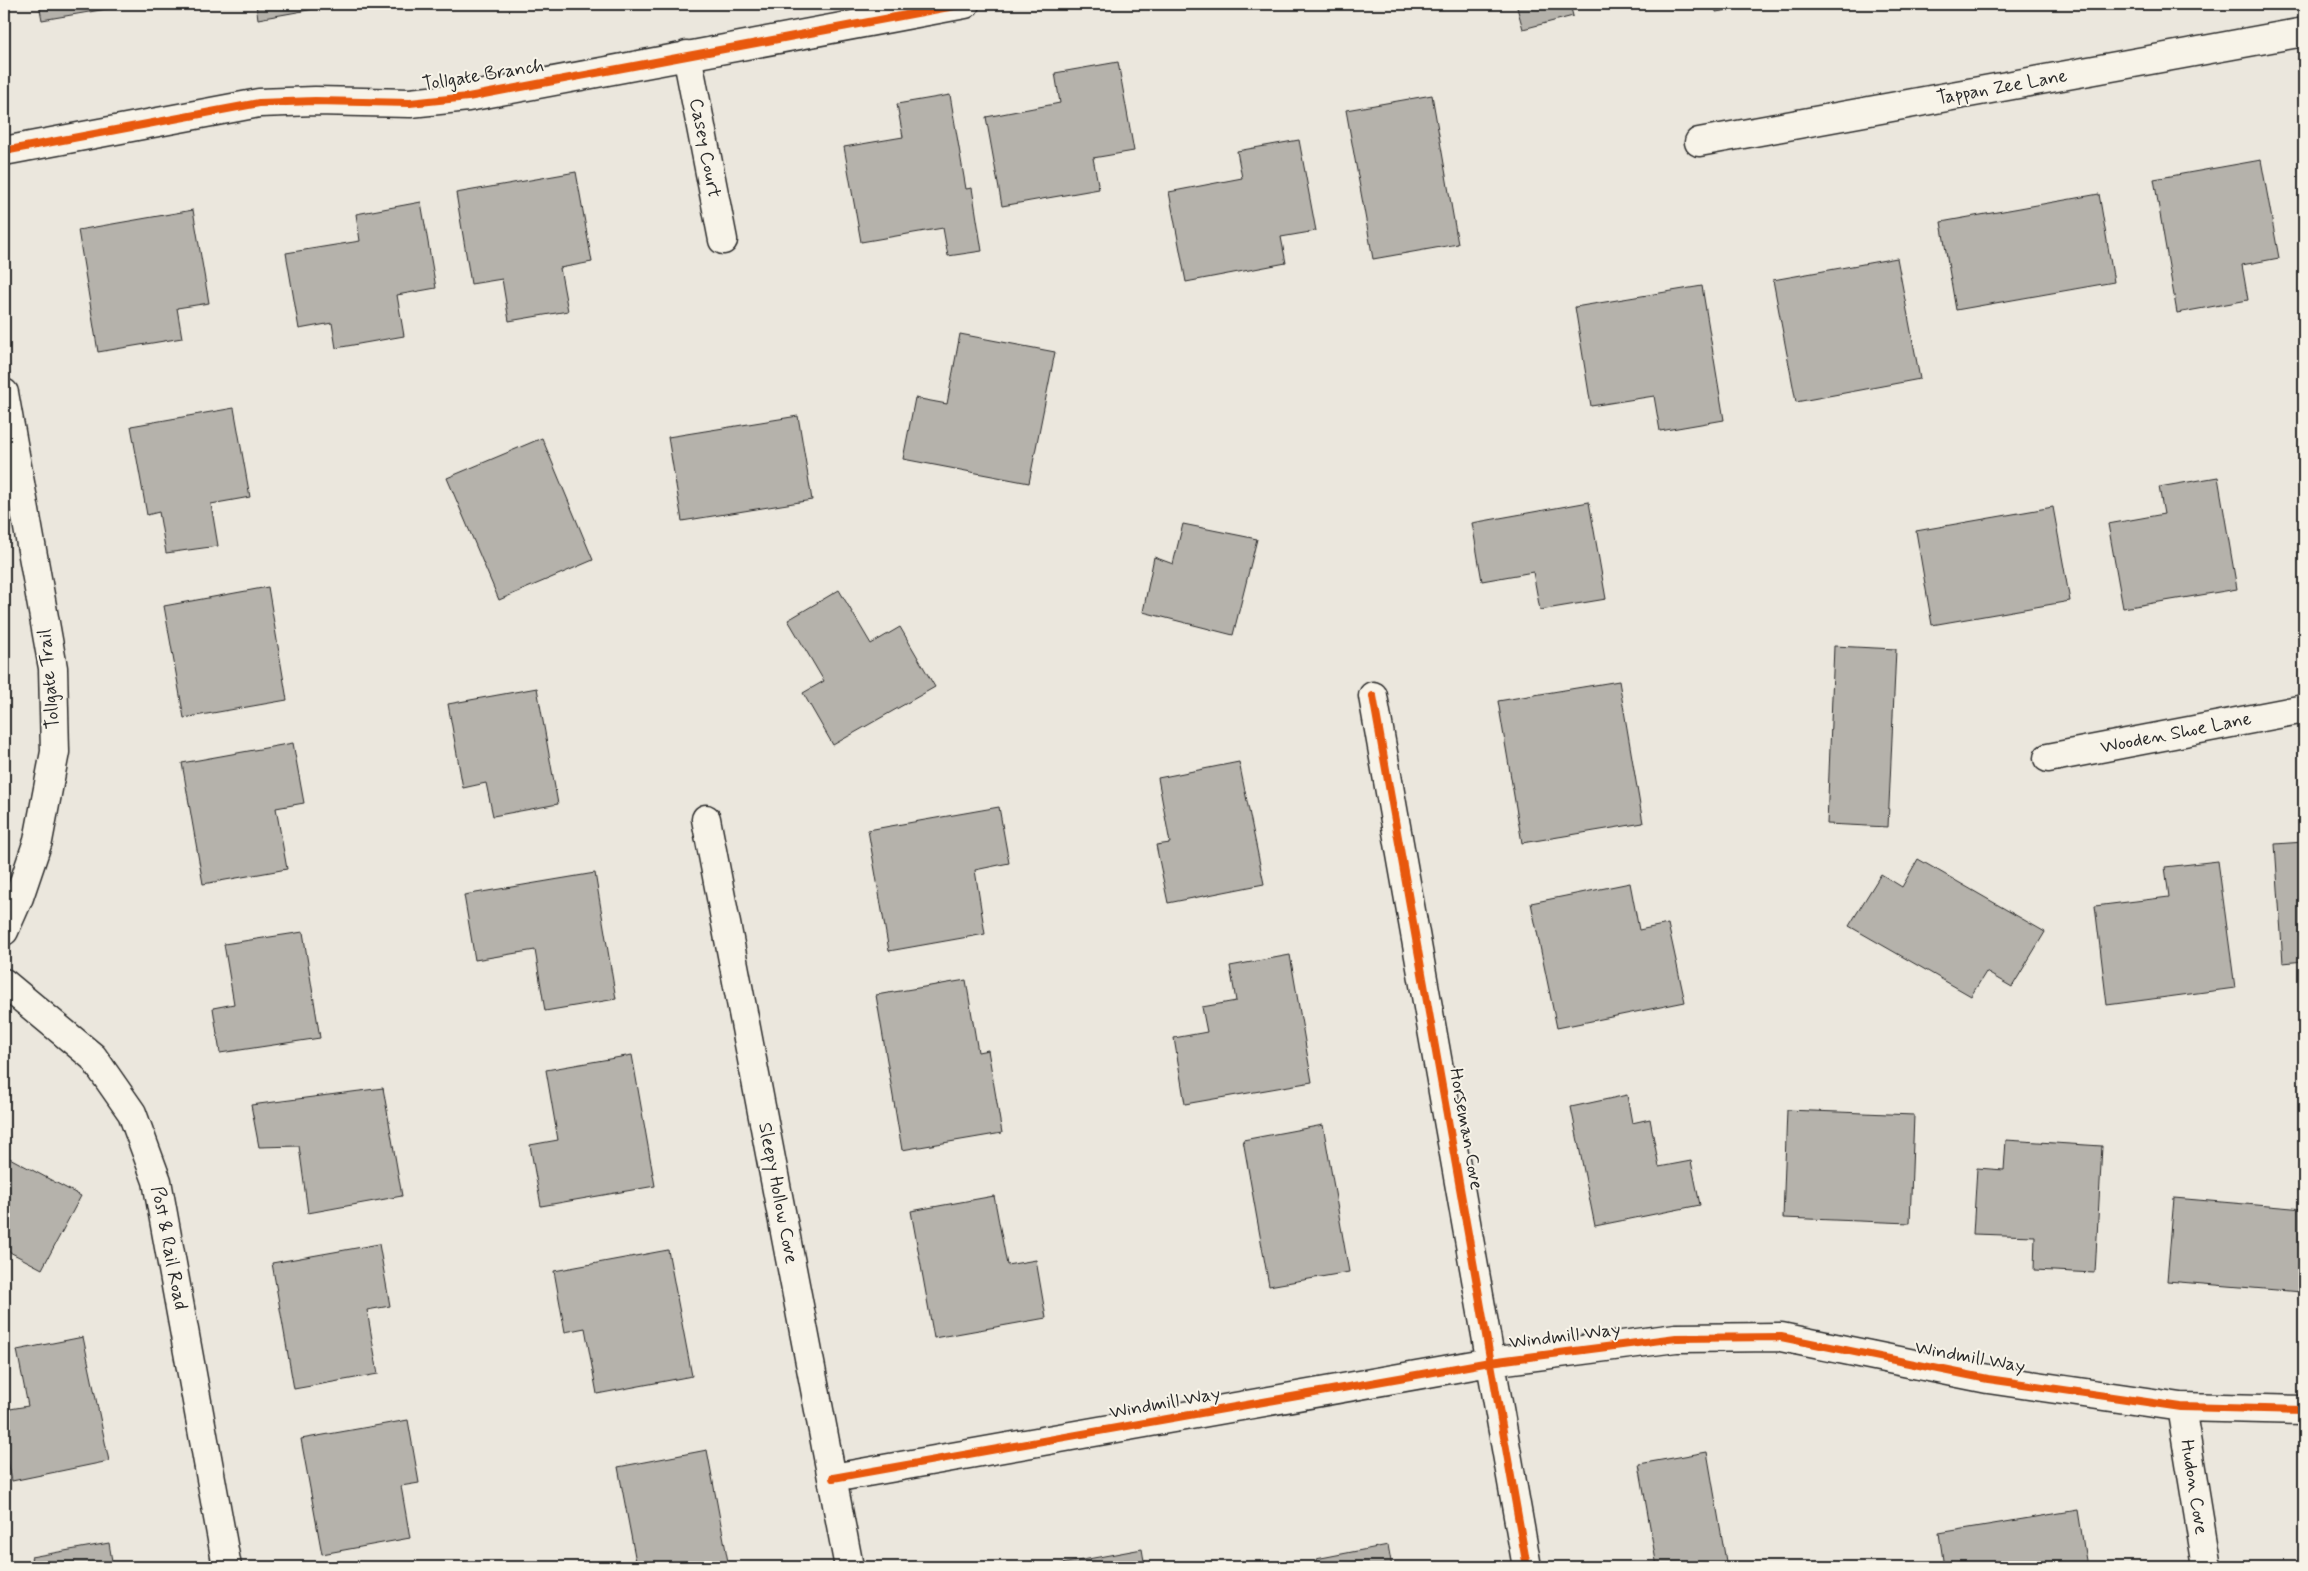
<svg xmlns="http://www.w3.org/2000/svg" width="2308" height="1571" font-family="Mynerve,sans-serif">
<style>
.building{fill:#b5b2ab;stroke:#2b2b2b}
.lines{fill:none;stroke-linecap:round;stroke-linejoin:round}
.street-casing{stroke:#2b2b2b;stroke-width:31}
.secondary-casing{stroke:#2b2b2b;stroke-width:31}
.street{stroke:#f7f3e8;stroke-width:28}
.secondary{stroke:#f7f3e8;stroke-width:28}
.cycleway-casing{stroke:#f7f3e8;stroke-width:11}
.cycleway{stroke:#e8590c;stroke-width:8}
.labels{text-anchor:middle;dominant-baseline:central;stroke-width:4;stroke-linejoin:round;paint-order:stroke}
.street-label{font-size:19px;fill:#2b2b2b;stroke:#f7f3e8}
</style>
<rect width="100%" height="100%" fill="#ebe7dd"/>
<filter id="ink" filterUnits="userSpaceOnUse"><feTurbulence type="fractalNoise" baseFrequency=".02" numOctaves="2"/><feDisplacementMap in="SourceGraphic" scale="10" xChannelSelector="R" yChannelSelector="G"/><feConvolveMatrix kernelMatrix="1 2 1 2 8 2 1 2 1" color-interpolation-filters="sRGB"/></filter>
<g filter="url(#ink)">
<path class="building" d="M 39,4 L 136,4 L 42,20 Z
M 256,4 L 342,4 L 258,19 Z
M 1516,4 L 1570,4 L 1573,16 L 1523,29 Z
M 1715,4 L 1763,4 L 1716,12 Z
M 1118,62 L 1134,151 L 1093,158 L 1099,189 L 1002,206 L 986,117 L 1060,103 L 1055,73 Z
M 950,95 L 966,189 L 972,188 L 982,251 L 948,256 L 943,228 L 861,242 L 844,147 L 903,137 L 897,104 Z
M 1432,95 L 1458,244 L 1373,259 L 1346,110 Z
M 1299,140 L 1316,231 L 1281,237 L 1286,263 L 1186,282 L 1169,192 L 1242,178 L 1237,151 Z
M 2261,160 L 2279,258 L 2242,265 L 2248,300 L 2177,313 L 2154,179 Z
M 576,172 L 592,262 L 560,268 L 568,311 L 509,321 L 502,279 L 471,284 L 456,193 Z
M 2099,194 L 2114,282 L 1956,310 L 1941,222 Z
M 421,202 L 436,288 L 397,295 L 404,336 L 336,348 L 332,323 L 299,329 L 286,253 L 360,241 L 356,214 Z
M 193,210 L 209,303 L 177,308 L 182,338 L 98,352 L 78,230 Z
M 1897,258 L 1920,379 L 1796,402 L 1773,280 Z
M 1702,286 L 1724,420 L 1660,431 L 1654,396 L 1591,406 L 1575,307 Z
M 960,334 L 1055,352 L 1029,483 L 903,459 L 915,398 L 947,404 Z
M 234,408 L 250,497 L 211,504 L 218,546 L 166,553 L 159,512 L 147,515 L 131,426 Z
M 798,416 L 812,500 L 682,521 L 668,437 Z
M 542,438 L 593,560 L 499,600 L 447,478 Z
M 2218,477 L 2237,589 L 2123,608 L 2108,524 L 2164,514 L 2159,487 Z
M 1589,502 L 1606,599 L 1540,610 L 1533,572 L 1482,581 L 1472,523 Z
M 2053,507 L 2070,601 L 1932,625 L 1916,531 Z
M 1183,524 L 1257,539 L 1233,635 L 1143,612 L 1154,557 L 1173,564 Z
M 268,587 L 287,700 L 184,718 L 164,606 Z
M 839,590 L 871,644 L 900,627 L 935,687 L 833,745 L 803,693 L 824,681 L 788,620 Z
M 1834,646 L 1896,649 L 1888,827 L 1827,824 Z
M 1619,681 L 1643,823 L 1522,843 L 1498,701 Z
M 537,688 L 558,804 L 493,816 L 486,783 L 463,788 L 448,704 Z
M 293,743 L 304,803 L 276,808 L 287,869 L 203,884 L 182,763 Z
M 1239,762 L 1264,884 L 1168,903 L 1156,845 L 1170,843 L 1158,778 Z
M 999,807 L 1009,863 L 975,870 L 985,934 L 889,951 L 868,830 Z
M 2304,842 L 2304,961 L 2283,963 L 2275,844 Z
M 1918,859 L 2045,932 L 2012,987 L 1986,972 L 1971,996 L 1849,926 L 1881,874 L 1902,887 Z
M 2218,861 L 2235,988 L 2107,1005 L 2095,906 L 2169,897 L 2165,867 Z
M 595,873 L 616,999 L 545,1011 L 535,950 L 475,960 L 464,895 Z
M 1630,883 L 1639,930 L 1668,924 L 1685,1002 L 1557,1028 L 1531,903 Z
M 303,932 L 320,1038 L 220,1053 L 213,1008 L 234,1004 L 224,944 Z
M 1290,955 L 1312,1082 L 1185,1104 L 1174,1038 L 1207,1032 L 1202,1007 L 1236,1001 L 1230,966 Z
M 966,980 L 978,1052 L 988,1050 L 1002,1133 L 902,1150 L 876,995 Z
M 632,1055 L 655,1186 L 541,1206 L 530,1145 L 558,1140 L 546,1070 Z
M 383,1088 L 402,1196 L 308,1213 L 299,1146 L 259,1147 L 251,1105 Z
M 1627,1095 L 1632,1123 L 1650,1119 L 1659,1167 L 1691,1161 L 1700,1205 L 1595,1226 L 1571,1107 Z
M 1787,1110 L 1914,1115 L 1910,1223 L 1783,1218 Z
M 1323,1125 L 1349,1272 L 1269,1286 L 1243,1140 Z
M 2006,1140 L 2102,1146 L 2095,1273 L 2034,1270 L 2035,1236 L 1973,1234 L 1977,1168 L 2004,1170 Z
M 4,1155 L 81,1196 L 42,1269 L 4,1249 Z
M 994,1196 L 1007,1265 L 1036,1260 L 1046,1318 L 934,1338 L 911,1211 Z
M 2174,1198 L 2304,1209 L 2304,1256 L 2301,1292 L 2167,1281 Z
M 379,1244 L 390,1306 L 367,1310 L 378,1374 L 294,1389 L 272,1263 Z
M 668,1250 L 692,1376 L 597,1394 L 585,1328 L 565,1332 L 554,1271 Z
M 83,1337 L 109,1461 L 12,1481 L 4,1440 L 4,1410 L 28,1406 L 17,1350 Z
M 408,1420 L 419,1483 L 401,1486 L 410,1538 L 322,1554 L 301,1439 Z
M 707,1450 L 729,1567 L 637,1567 L 618,1467 Z
M 1707,1452 L 1727,1567 L 1657,1567 L 1639,1464 Z
M 2078,1510 L 2087,1567 L 1944,1567 L 1939,1533 Z
M 109,1543 L 113,1567 L 33,1567 L 31,1557 Z
M 1388,1545 L 1392,1567 L 1317,1567 L 1316,1559 Z
M 1142,1549 L 1145,1567 L 1045,1567 Z"/>
<g class="lines">
<defs>
<path id="street" d="M 687,55 L 723,240
M 1699,142 L 2304,32
M 4,151 L 259,103 L 315,101 L 410,103 L 468,97 L 965,4
M 1373,696 L 1527,1567
M 2048,758 L 2304,709
M 706,819 L 849,1567
M 4,983 L 93,1057 L 132,1113 L 157,1181 L 227,1567
M 2181,1407 L 2207,1567
M 833,1478 L 1490,1362 L 1676,1338 L 1781,1337 L 1988,1379 L 2181,1407 L 2304,1410"/>
<path id="secondary" d="M 4,393 L 53,668 L 55,752 L 38,841 L 19,897 L 4,931"/>
</defs>
<use href="#street" class="street-casing"/>
<use href="#secondary" class="secondary-casing"/>
<use href="#street" class="street"/>
<use href="#secondary" class="secondary"/>
<defs>
<path id="cycleway" d="M 4,151 L 259,103 L 315,101 L 410,103 L 468,97 L 965,4
M 1373,696 L 1527,1567
M 833,1478 L 1490,1362 L 1676,1338 L 1781,1337 L 1988,1379 L 2181,1407 L 2304,1410"/>
</defs>
<use href="#cycleway" class="cycleway-casing"/>
<use href="#cycleway" class="cycleway"/>
</g>
</g>
<g class="labels">
<g class="street-label">
<text transform="translate(483 75) rotate(-9)">Tollgate Branch</text>
<text transform="translate(2002 87) rotate(-10)">Tappan Zee Lane</text>
<text transform="translate(705 148) rotate(79)">Casey Court</text>
<text transform="translate(49 679) rotate(-95)">Tollgate Trail</text>
<text transform="translate(2176 733) rotate(-11)">Wooden Shoe Lane</text>
<text transform="translate(1466 1129) rotate(80)">Horseman Cove</text>
<text transform="translate(778 1193) rotate(79)">Sleepy Hollow Cove</text>
<text transform="translate(169 1248) rotate(79)">Post &amp; Rail Road</text>
<text transform="translate(1565 1336) rotate(-7)">Windmill Way</text>
<text transform="translate(1970 1357) rotate(10)">Windmill Way</text>
<text transform="translate(1165 1403) rotate(-10)">Windmill Way</text>
<text transform="translate(2194 1487) rotate(81)">Hudon Cove</text>
</g>
</g>
<rect width="2308" height="1571" fill="none" stroke="#f7f3e8" stroke-width="20"/>
<rect x="10" y="10" width="2288" height="1551" fill="none" stroke="#2b2b2b" stroke-width="2" filter="url(#ink)"/>
</svg>
